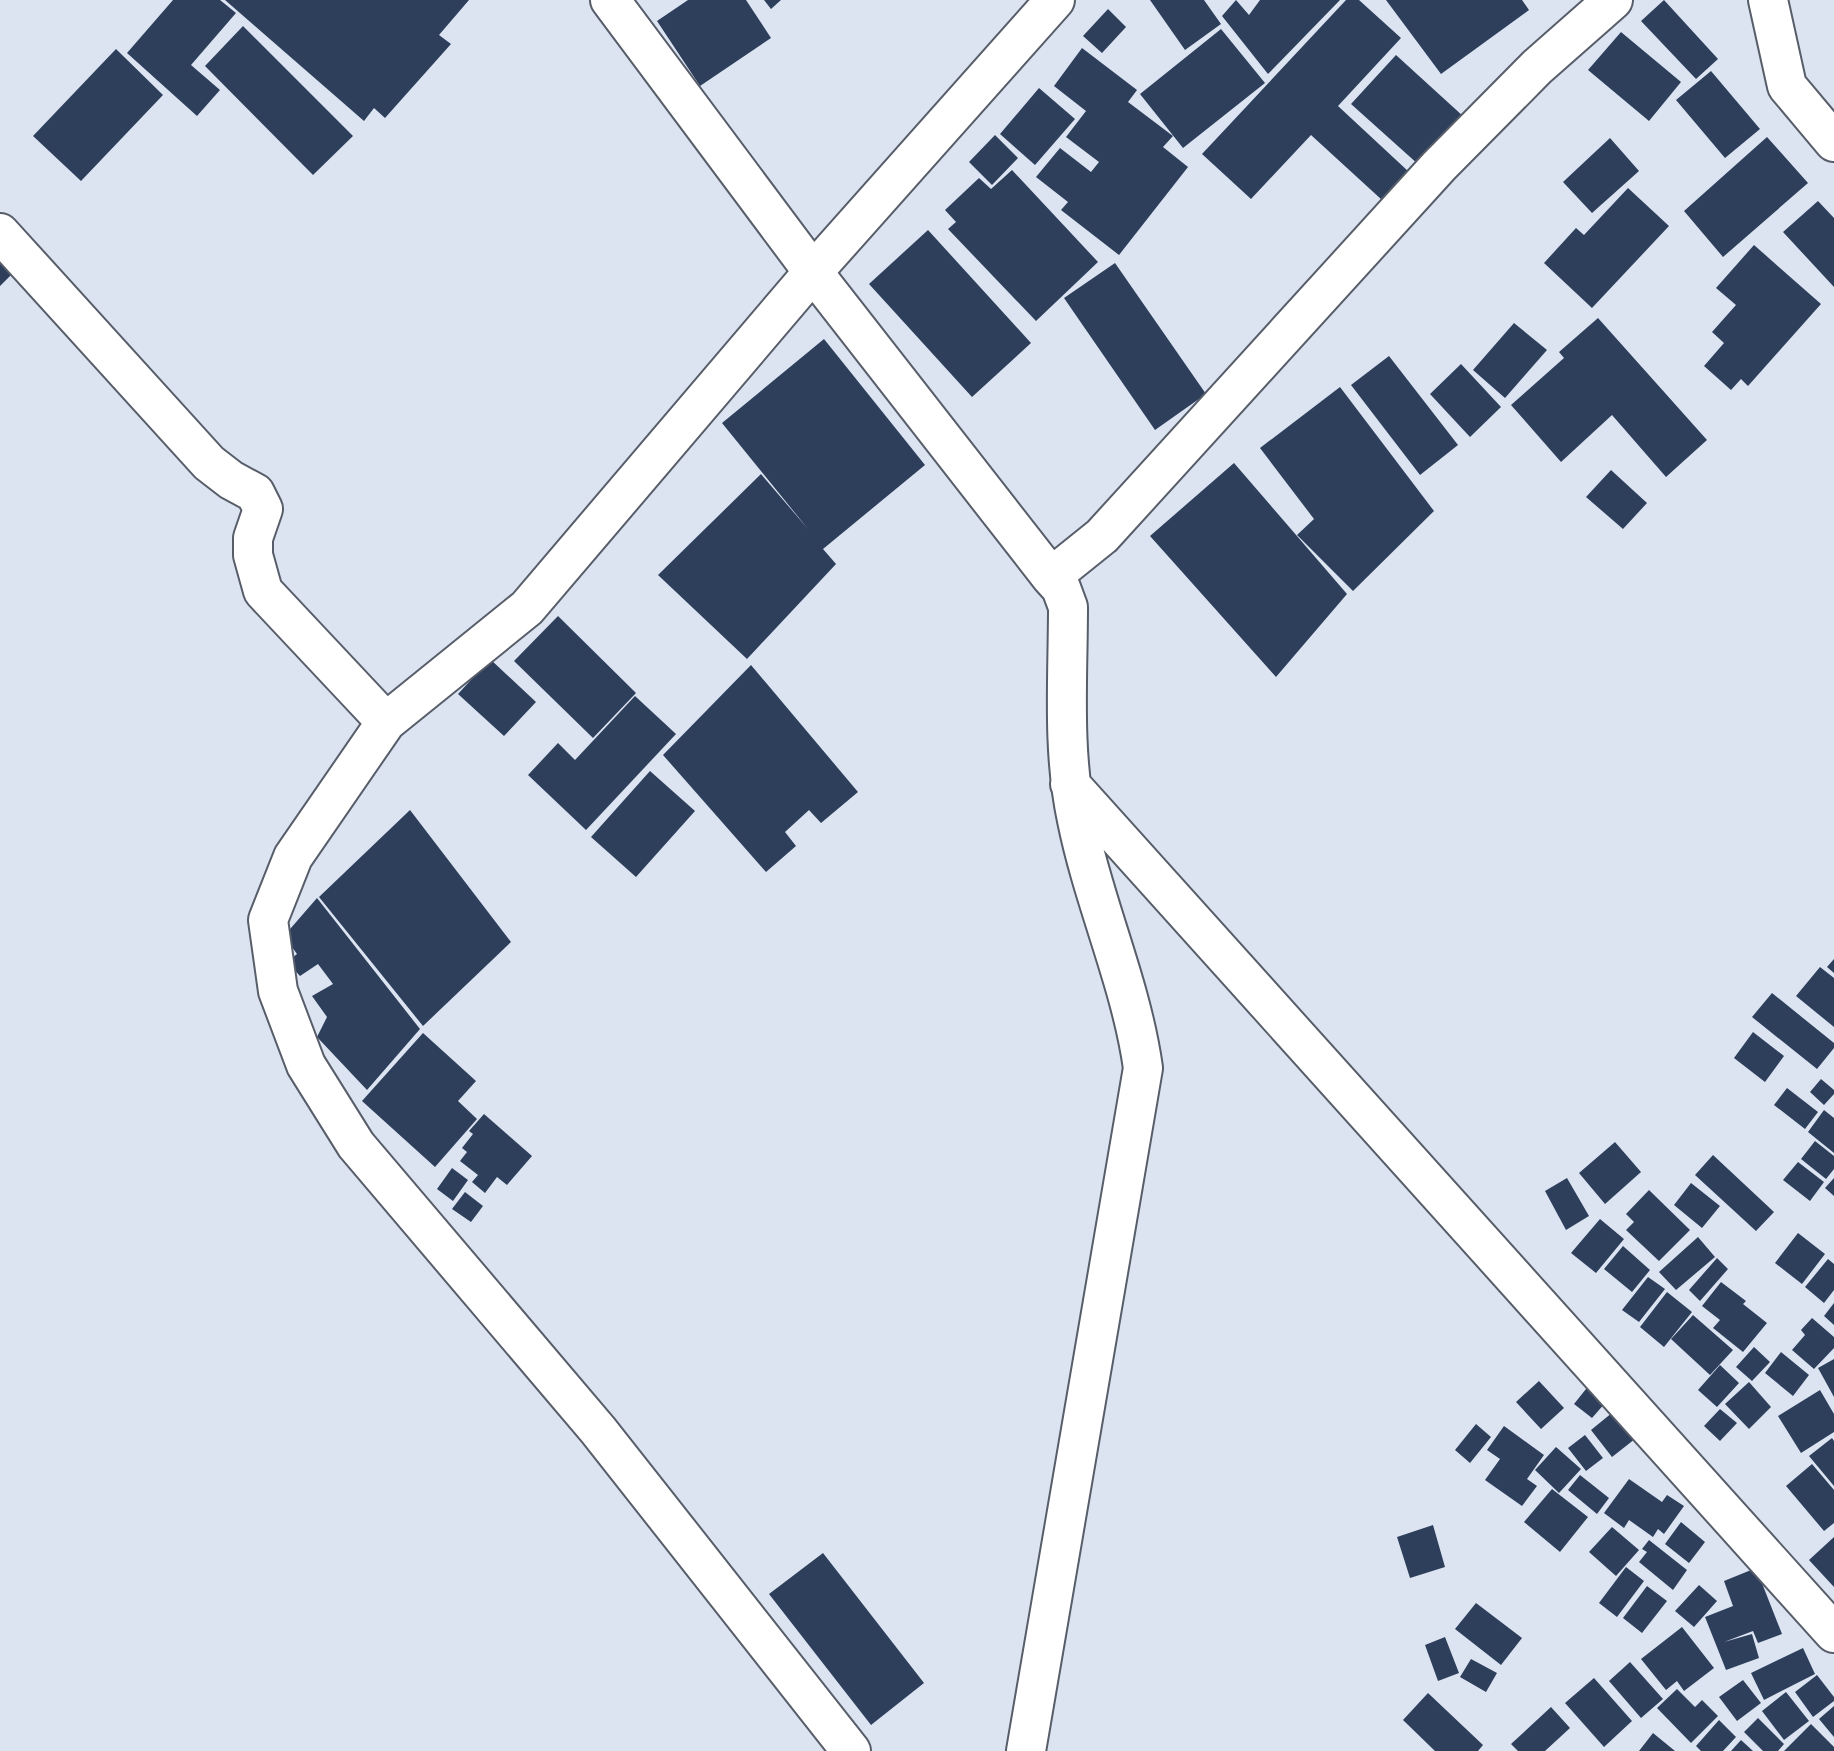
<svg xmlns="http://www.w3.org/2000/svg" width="1834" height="1751" font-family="Jost,sans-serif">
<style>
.building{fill:#2e3f5c}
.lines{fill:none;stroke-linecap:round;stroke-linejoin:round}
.street-casing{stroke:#575d69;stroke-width:42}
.street{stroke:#fff;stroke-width:38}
</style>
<rect width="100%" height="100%" fill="#dce4f2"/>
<path class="building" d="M 173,0 L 220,0 L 236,13 L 191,65 L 220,90 L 197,116 L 127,53 Z
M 225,0 L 469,0 L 439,35 L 451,44 L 385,118 L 374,108 L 364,121 Z
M 688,0 L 746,0 L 771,38 L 700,86 L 657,21 Z
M 764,0 L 781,0 L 771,9 Z
M 1150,0 L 1204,0 L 1221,24 L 1185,50 Z
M 1236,0 L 1249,15 L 1260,0 L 1340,0 L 1268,74 L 1222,16 Z
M 1346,0 L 1359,0 L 1401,38 L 1338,106 L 1409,172 L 1382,200 L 1311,135 L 1251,199 L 1202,154 Z
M 1386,0 L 1522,0 L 1529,10 L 1441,74 Z
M 1664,0 L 1718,59 L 1696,79 L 1641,21 Z
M 1108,9 L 1126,27 L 1102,53 L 1083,36 Z
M 243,26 L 353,136 L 313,175 L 205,66 Z
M 1221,29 L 1265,83 L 1183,148 L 1140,94 Z
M 1621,32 L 1681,82 L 1649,121 L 1588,70 Z
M 1082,48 L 1137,90 L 1128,102 L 1173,136 L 1163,147 L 1188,167 L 1119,255 L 1061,210 L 1068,202 L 1036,177 L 1060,148 L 1091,172 L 1099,162 L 1066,137 L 1086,111 L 1054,86 Z
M 116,49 L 163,95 L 81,181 L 33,136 Z
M 1396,55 L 1464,117 L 1419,165 L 1351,104 Z
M 1711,71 L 1760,129 L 1725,158 L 1676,100 Z
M 1039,88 L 1075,119 L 1035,165 L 1000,134 Z
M 995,135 L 1018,158 L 992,185 L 969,162 Z
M 1767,137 L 1808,183 L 1723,257 L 1684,211 Z
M 1610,138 L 1639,171 L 1592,213 L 1563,182 Z
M 1012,170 L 1098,262 L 1036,321 L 948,229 L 956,222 L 945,210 L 979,178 L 991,189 Z
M 1628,188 L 1669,226 L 1592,308 L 1544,263 L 1576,228 L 1584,235 Z
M 1818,201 L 1834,218 L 1834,287 L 1783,232 Z
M 928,230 L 1031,343 L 972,397 L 869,284 Z
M 1754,245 L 1821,304 L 1748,386 L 1741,379 L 1731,390 L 1704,366 L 1724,343 L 1712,332 L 1736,305 L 1716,288 Z
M 0,259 L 13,273 L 0,286 Z
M 1115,263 L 1206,394 L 1155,430 L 1064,298 Z
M 1598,318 L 1707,440 L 1666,477 L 1612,415 L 1561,462 L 1511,405 L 1564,358 L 1559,352 Z
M 1514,323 L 1547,350 L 1505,398 L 1473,370 Z
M 824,339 L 925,465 L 823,549 L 836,564 L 747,659 L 658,575 L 761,474 L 808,529 L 722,423 Z
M 1389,356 L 1458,445 L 1420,475 L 1351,385 Z
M 1461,364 L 1501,407 L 1470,437 L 1430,394 Z
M 1340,387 L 1434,511 L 1353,591 L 1297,535 L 1314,519 L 1260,448 Z
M 1234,463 L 1347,594 L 1276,677 L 1150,536 Z
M 1611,470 L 1647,503 L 1623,529 L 1586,497 Z
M 558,616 L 636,693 L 593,738 L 514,661 Z
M 490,659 L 536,702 L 504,736 L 458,694 Z
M 751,665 L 858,792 L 821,823 L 809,810 L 785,832 L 796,846 L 766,872 L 663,755 Z
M 635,696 L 676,734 L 586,830 L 528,775 L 558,743 L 575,760 Z
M 650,771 L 695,811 L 636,877 L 591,837 Z
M 410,810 L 511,942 L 423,1026 L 319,897 Z
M 317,898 L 420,1029 L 367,1090 L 317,1037 L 327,1017 L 312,996 L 333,984 L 318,964 L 300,976 L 287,962 L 297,954 L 284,936 Z
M 1834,959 L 1834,973 L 1827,967 Z
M 1820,967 L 1834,978 L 1834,1027 L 1796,996 Z
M 1772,993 L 1834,1043 L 1834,1048 L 1817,1069 L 1752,1017 Z
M 1753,1032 L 1784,1056 L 1765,1082 L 1734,1058 Z
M 423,1033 L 476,1081 L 458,1101 L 477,1119 L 435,1167 L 362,1101 Z
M 1821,1079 L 1834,1090 L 1834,1094 L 1824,1105 L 1810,1092 Z
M 1787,1088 L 1818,1112 L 1805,1129 L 1774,1105 Z
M 1824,1110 L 1834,1118 L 1834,1153 L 1808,1132 Z
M 484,1114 L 532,1156 L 507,1185 L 497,1177 L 485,1193 L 472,1182 L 478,1175 L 460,1161 L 467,1152 L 462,1148 L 473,1134 L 469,1131 Z
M 1815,1141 L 1834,1156 L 1834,1169 L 1826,1179 L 1801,1159 Z
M 1615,1142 L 1641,1172 L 1605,1204 L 1579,1173 Z
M 1713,1155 L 1774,1212 L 1756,1231 L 1695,1175 Z
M 1798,1162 L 1824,1182 L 1810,1201 L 1783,1180 Z
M 452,1168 L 468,1180 L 453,1201 L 437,1189 Z
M 1567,1178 L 1589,1216 L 1566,1230 L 1545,1191 Z
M 1834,1178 L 1834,1196 L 1825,1188 Z
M 1691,1183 L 1720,1206 L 1702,1228 L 1674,1205 Z
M 1649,1190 L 1690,1230 L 1659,1261 L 1626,1230 L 1634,1222 L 1626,1214 Z
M 465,1192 L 483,1206 L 471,1222 L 452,1209 Z
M 1600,1219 L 1624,1239 L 1596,1273 L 1571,1253 Z
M 1798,1233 L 1825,1254 L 1802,1284 L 1775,1263 Z
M 1698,1237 L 1715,1257 L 1676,1290 L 1659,1272 Z
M 1623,1246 L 1650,1270 L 1632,1292 L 1604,1269 Z
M 1717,1258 L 1728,1269 L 1700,1301 L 1689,1290 Z
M 1828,1259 L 1834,1264 L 1834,1290 L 1824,1303 L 1805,1287 Z
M 1648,1277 L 1665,1289 L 1639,1322 L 1622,1310 Z
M 1721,1282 L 1746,1301 L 1743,1304 L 1767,1323 L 1743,1352 L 1713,1328 L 1720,1320 L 1702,1306 Z
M 1667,1292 L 1692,1312 L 1664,1347 L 1640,1327 Z
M 1834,1303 L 1834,1325 L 1824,1316 Z
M 1693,1315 L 1733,1350 L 1710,1375 L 1671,1339 Z
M 1812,1318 L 1834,1337 L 1834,1348 L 1814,1369 L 1792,1350 L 1805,1335 L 1801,1330 Z
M 1754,1347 L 1770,1362 L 1752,1381 L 1736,1367 Z
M 1781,1352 L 1809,1375 L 1793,1396 L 1765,1373 Z
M 1834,1359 L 1834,1397 L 1818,1368 Z
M 1720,1365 L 1739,1383 L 1717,1407 L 1698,1390 Z
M 1594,1379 L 1613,1394 L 1592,1418 L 1574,1404 Z
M 1539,1381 L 1564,1408 L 1541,1429 L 1516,1402 Z
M 1749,1382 L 1771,1407 L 1749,1429 L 1725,1404 Z
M 1820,1390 L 1834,1414 L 1834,1432 L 1801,1453 L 1778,1416 Z
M 1618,1408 L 1640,1435 L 1612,1457 L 1591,1430 Z
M 1720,1409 L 1737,1423 L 1720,1441 L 1704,1426 Z
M 1476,1424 L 1491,1437 L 1470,1463 L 1455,1450 Z
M 1504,1426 L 1544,1455 L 1527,1479 L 1537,1486 L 1522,1506 L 1485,1480 L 1500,1459 L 1487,1450 Z
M 1585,1435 L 1603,1458 L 1586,1471 L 1568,1448 Z
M 1832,1438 L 1834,1441 L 1834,1486 L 1809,1456 Z
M 1556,1447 L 1581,1469 L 1559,1493 L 1535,1470 Z
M 1812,1464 L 1834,1490 L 1834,1523 L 1824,1531 L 1786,1486 Z
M 1580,1475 L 1609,1498 L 1597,1514 L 1568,1490 Z
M 1629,1479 L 1662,1502 L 1667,1495 L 1684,1506 L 1664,1534 L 1658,1529 L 1653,1537 L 1629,1520 L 1624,1528 L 1604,1513 Z
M 1552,1489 L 1588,1517 L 1560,1552 L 1524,1522 Z
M 1681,1522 L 1705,1542 L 1689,1563 L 1665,1544 Z
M 1433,1525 L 1445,1567 L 1410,1578 L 1397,1537 Z
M 1612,1527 L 1639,1550 L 1616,1576 L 1589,1552 Z
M 1834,1537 L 1834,1587 L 1809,1560 Z
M 1649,1540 L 1687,1570 L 1673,1590 L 1639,1562 L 1647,1552 L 1642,1549 Z
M 823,1553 L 924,1683 L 871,1725 L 769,1594 Z
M 1626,1567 L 1644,1581 L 1617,1617 L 1599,1603 Z
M 1756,1568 L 1782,1634 L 1758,1643 L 1753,1631 L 1724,1642 L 1752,1634 L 1759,1658 L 1726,1670 L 1705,1617 L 1733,1606 L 1724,1581 Z
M 1699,1585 L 1717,1601 L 1694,1627 L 1675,1611 Z
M 1647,1586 L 1667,1601 L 1642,1633 L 1623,1618 Z
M 1476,1603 L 1522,1638 L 1501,1665 L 1455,1629 Z
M 1682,1627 L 1714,1668 L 1684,1691 L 1677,1681 L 1666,1690 L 1641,1659 Z
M 1445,1637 L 1459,1673 L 1438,1681 L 1425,1645 Z
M 1803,1648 L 1815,1674 L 1764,1700 L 1751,1673 Z
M 1471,1659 L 1497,1673 L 1486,1692 L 1460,1677 Z
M 1630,1662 L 1663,1699 L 1641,1718 L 1609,1681 Z
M 1817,1675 L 1834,1697 L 1834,1701 L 1813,1717 L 1795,1692 Z
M 1594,1678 L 1632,1721 L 1604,1747 L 1565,1703 Z
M 1743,1680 L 1761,1703 L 1737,1721 L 1719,1697 Z
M 1677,1689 L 1695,1707 L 1702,1700 L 1718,1716 L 1691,1743 L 1657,1708 Z
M 1786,1692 L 1809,1721 L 1784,1740 L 1762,1711 Z
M 1428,1693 L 1483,1745 L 1478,1751 L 1435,1751 L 1403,1720 Z
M 1834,1706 L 1834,1737 L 1819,1719 Z
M 1551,1707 L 1570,1728 L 1545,1751 L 1518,1751 L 1511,1744 Z
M 1758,1718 L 1784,1744 L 1778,1751 L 1763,1751 L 1744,1732 Z
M 1719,1720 L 1736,1737 L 1723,1751 L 1701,1751 L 1696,1746 Z
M 1811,1724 L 1834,1747 L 1834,1751 L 1784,1751 Z
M 1653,1733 L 1675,1751 L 1639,1751 Z
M 1741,1740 L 1753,1751 L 1731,1751 Z"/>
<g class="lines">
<defs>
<path id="street" d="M 610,0 L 813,272 L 1051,577
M 1768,0 L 1787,86 L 1834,142
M 0,233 L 209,463 L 231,480 L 255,493 L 263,509 L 253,538 L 253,555 L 263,591 L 386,722
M 1070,784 L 1834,1633
M 851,1751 L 598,1430 L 356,1145 L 306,1065 L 278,991 L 268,920 L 293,857 L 386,722 L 527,608 L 813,272 L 1055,0
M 1026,1751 L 1143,1068 C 1131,983 1094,904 1077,820 C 1062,751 1068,677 1068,607 L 1061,588 L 1051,577 L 1102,536 L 1439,166 L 1537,67 L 1613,0"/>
</defs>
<use href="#street" class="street-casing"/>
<use href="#street" class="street"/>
</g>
</svg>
